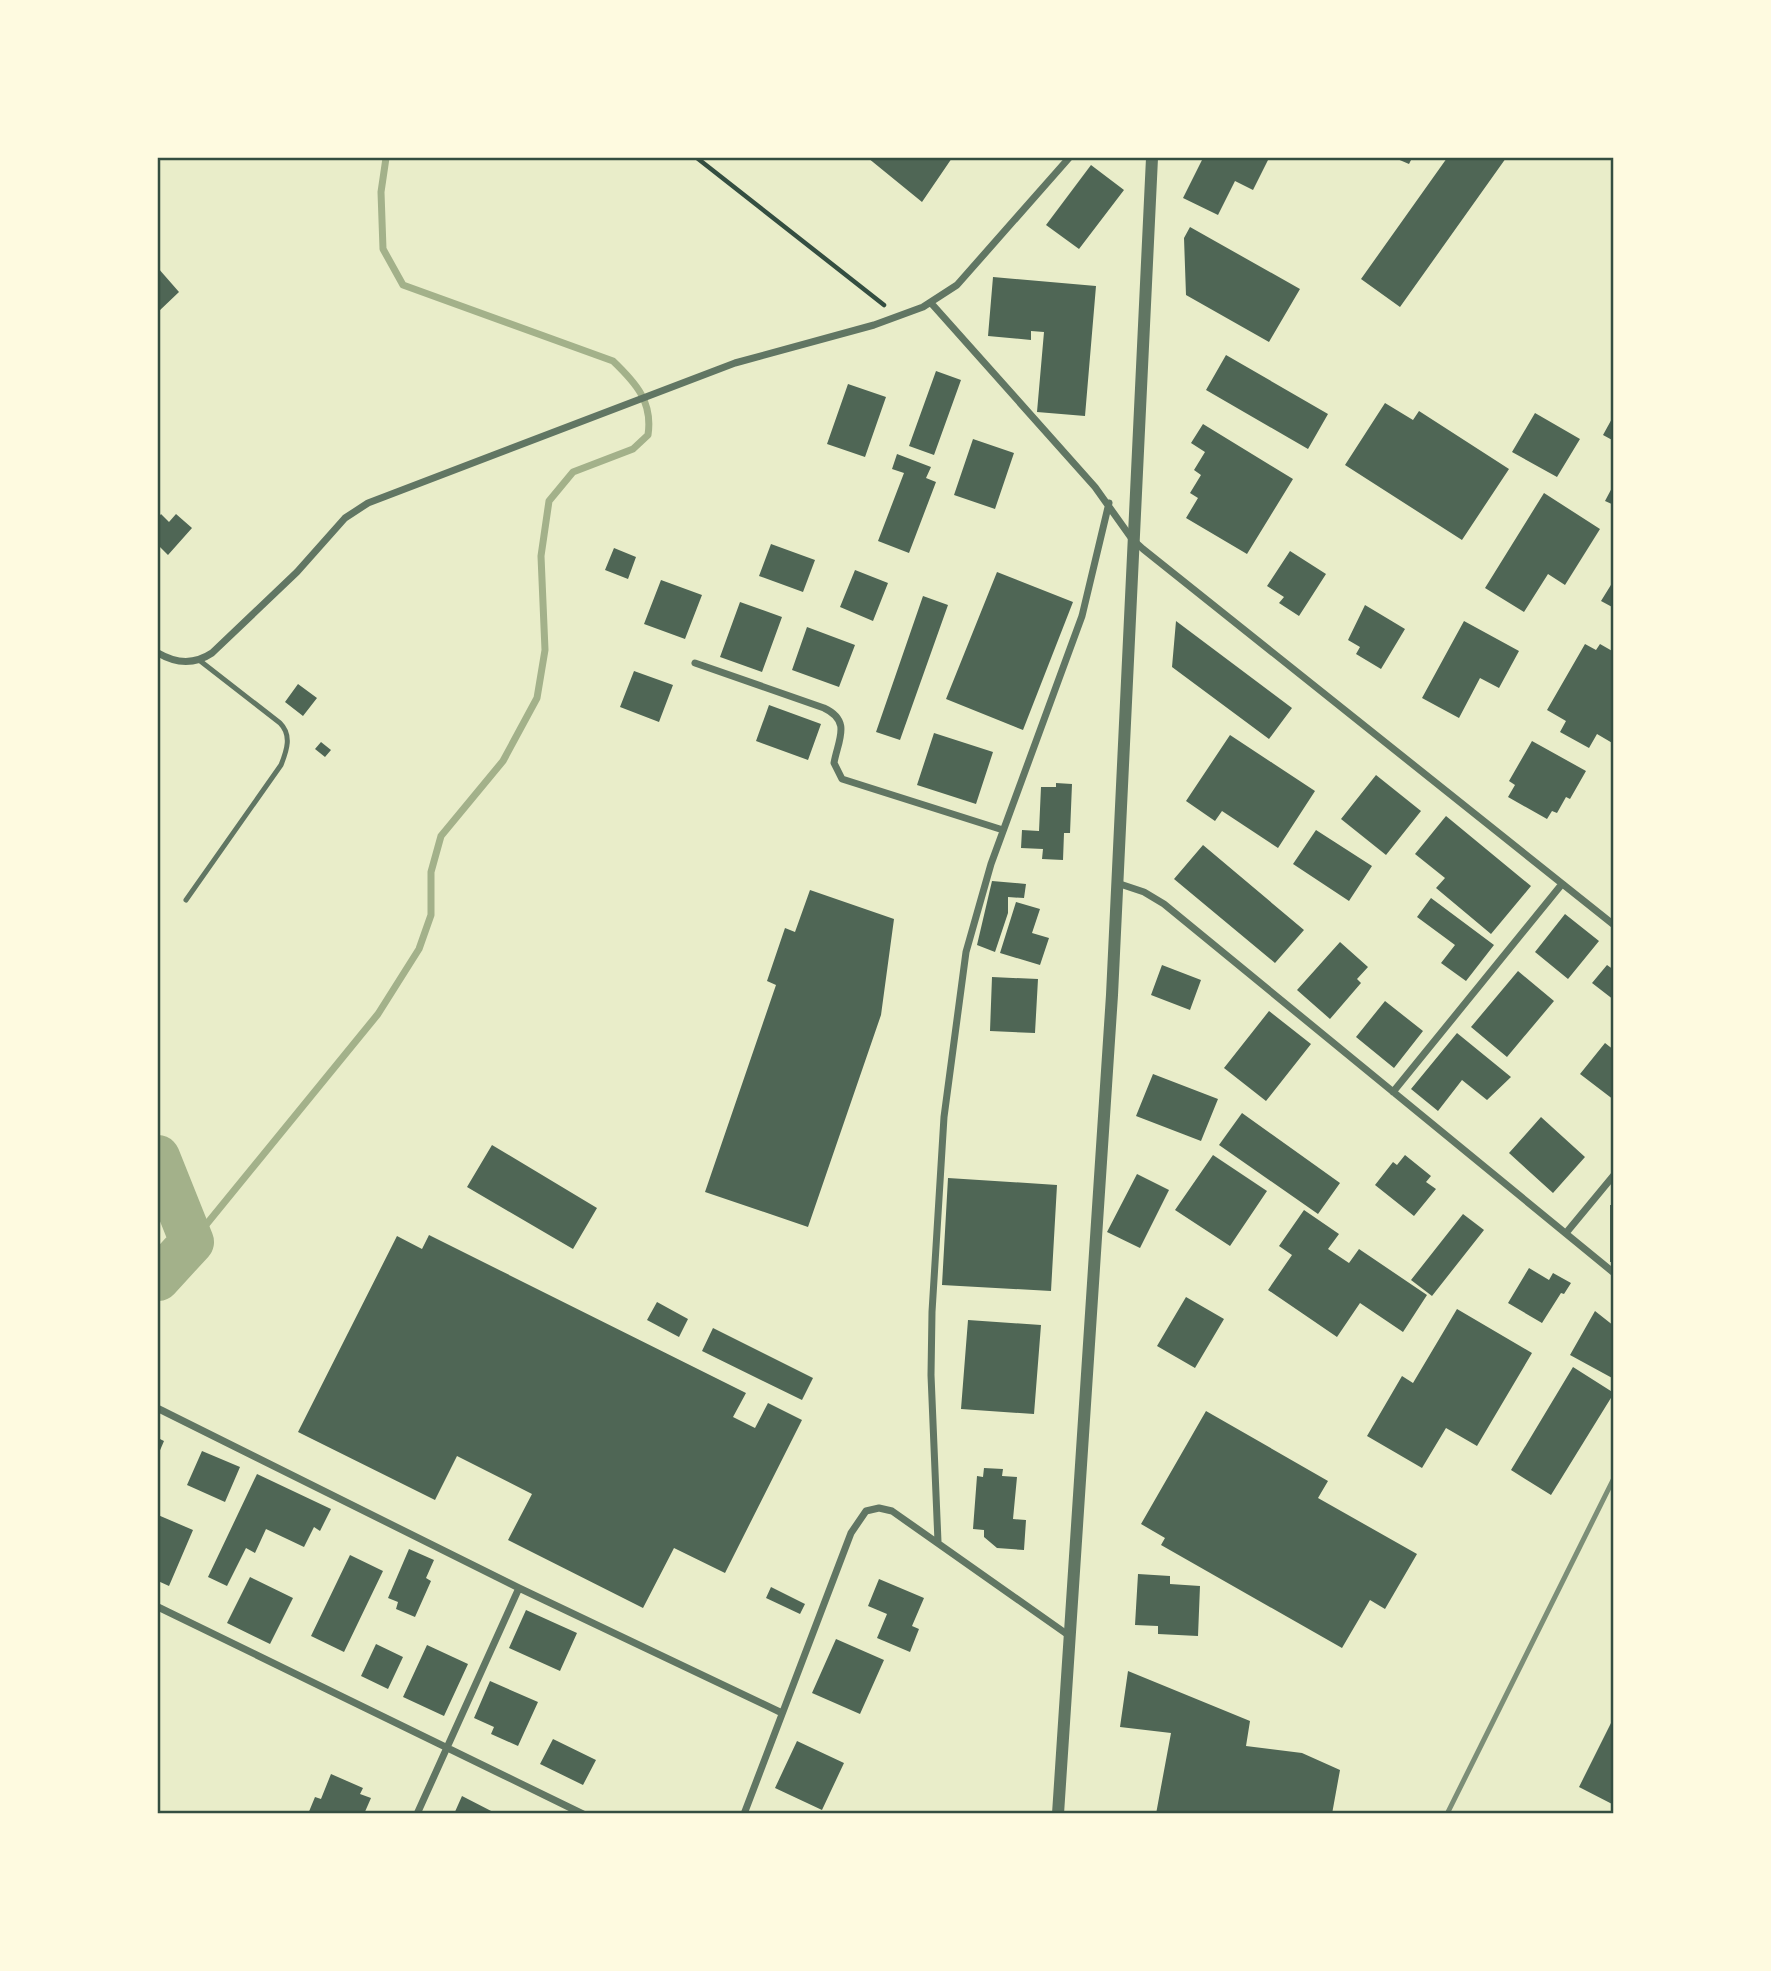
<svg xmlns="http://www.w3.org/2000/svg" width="1771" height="1971" font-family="Figtree,sans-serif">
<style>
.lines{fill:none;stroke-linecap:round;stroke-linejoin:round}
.stream{stroke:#a3b18a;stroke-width:7}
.river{stroke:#a3b18a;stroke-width:44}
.building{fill:#4f6655}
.path{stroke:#344e41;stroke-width:4.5}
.service{stroke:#617663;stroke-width:5}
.minor{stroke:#617663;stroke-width:7}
.tertiary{stroke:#617663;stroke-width:12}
.rail{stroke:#7c8e77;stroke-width:5}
.neatline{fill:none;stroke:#344e41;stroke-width:2.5}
</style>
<rect width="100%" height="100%" fill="#e9edc9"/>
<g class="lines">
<path class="stream" d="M 192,1242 L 378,1014 L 419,949 L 431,915 L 431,872 L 441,836 L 503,761 L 537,698 L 545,650 L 541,556 L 549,501 L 573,472 L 633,449 L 648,435 C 653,402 636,383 613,361 L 403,285 L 383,249 L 381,192 L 386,158"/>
<path class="river" d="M 158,1157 L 192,1242 L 158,1279"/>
</g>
<path class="building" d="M 868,158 L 952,158 L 922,202 Z
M 1203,158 L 1269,158 L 1253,190 L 1235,181 L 1218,215 L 1183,198 Z
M 1395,158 L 1412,158 L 1409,164 Z
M 1447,158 L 1506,158 L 1400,307 L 1361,279 Z
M 1091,165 L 1124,190 L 1079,249 L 1046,225 Z
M 1190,227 L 1300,289 L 1269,342 L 1186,295 L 1184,238 Z
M 158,268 L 179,292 L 158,312 Z
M 993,277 L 1096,286 L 1085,416 L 1037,412 L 1044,332 L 1031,331 L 1031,340 L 988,336 Z
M 1226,355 L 1328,414 L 1308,449 L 1206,390 Z
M 936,371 L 961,380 L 934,455 L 909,446 Z
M 848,384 L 886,397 L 865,457 L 827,444 Z
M 1385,403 L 1413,420 L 1419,411 L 1509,469 L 1462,540 L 1345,465 Z
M 1535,413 L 1580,439 L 1557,477 L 1512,452 Z
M 1614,415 L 1614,441 L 1603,435 Z
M 1203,424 L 1293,479 L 1247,554 L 1186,518 L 1198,498 L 1190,493 L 1201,475 L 1194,470 L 1205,452 L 1191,443 Z
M 973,439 L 1014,453 L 995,509 L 954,495 Z
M 897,454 L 931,467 L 926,478 L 936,482 L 909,553 L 878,541 L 904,473 L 892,469 Z
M 1614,484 L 1614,505 L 1605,501 Z
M 1544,493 L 1600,529 L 1565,585 L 1548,574 L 1524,612 L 1485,588 Z
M 161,514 L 169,522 L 176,514 L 192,528 L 168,555 L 158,545 L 158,518 Z
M 771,544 L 815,560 L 803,592 L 759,576 Z
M 614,548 L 636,557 L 628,579 L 605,570 Z
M 1290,551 L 1326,574 L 1299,616 L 1279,603 L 1284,597 L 1267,586 Z
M 855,570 L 888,583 L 873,621 L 840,607 Z
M 997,572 L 1073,602 L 1023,730 L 946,699 Z
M 661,580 L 702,595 L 685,639 L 644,624 Z
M 1614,580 L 1614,608 L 1601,601 Z
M 923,596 L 948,605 L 900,740 L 876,732 Z
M 740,602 L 782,617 L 762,672 L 720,657 Z
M 1365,605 L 1405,629 L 1381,669 L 1356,654 L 1360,647 L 1348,640 Z
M 1176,621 L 1292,708 L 1269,739 L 1172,667 Z
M 1464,621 L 1519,651 L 1499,688 L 1480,678 L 1459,718 L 1422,698 Z
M 807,627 L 855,645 L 839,687 L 792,670 Z
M 1585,644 L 1596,650 L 1600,644 L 1614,652 L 1614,744 L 1597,734 L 1589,748 L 1560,732 L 1566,721 L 1547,710 Z
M 634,671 L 673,685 L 659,722 L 620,707 Z
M 298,684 L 317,698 L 303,716 L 285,702 Z
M 769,705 L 821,724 L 808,760 L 756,741 Z
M 934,733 L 993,752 L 976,804 L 917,785 Z
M 1230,735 L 1315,791 L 1278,848 L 1222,811 L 1215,821 L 1186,801 Z
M 1532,741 L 1586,771 L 1570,799 L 1566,797 L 1557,813 L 1552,811 L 1547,819 L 1508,797 L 1515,785 L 1509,781 Z
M 321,742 L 331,750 L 325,757 L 315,749 Z
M 1376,775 L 1421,811 L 1386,855 L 1341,819 Z
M 1056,783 L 1072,784 L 1070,833 L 1064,833 L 1063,860 L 1042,859 L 1043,849 L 1021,848 L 1022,830 L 1039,831 L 1041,787 L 1056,787 Z
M 1446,816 L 1531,886 L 1491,934 L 1436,888 L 1445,878 L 1415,854 Z
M 1316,830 L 1372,866 L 1349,901 L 1293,864 Z
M 1203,845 L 1304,930 L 1275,963 L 1174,879 Z
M 992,881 L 1026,884 L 1024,898 L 1008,897 L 1008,913 L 995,952 L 977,945 Z
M 810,890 L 894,919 L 881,1015 L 808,1227 L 705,1192 L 776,985 L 767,981 L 785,928 L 795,932 Z
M 1431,898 L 1494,945 L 1466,981 L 1441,963 L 1455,945 L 1417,917 Z
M 1016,902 L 1040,909 L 1032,933 L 1049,938 L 1040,965 L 1000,953 Z
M 1565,914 L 1599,941 L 1568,979 L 1535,952 Z
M 1340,942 L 1368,967 L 1357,979 L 1361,983 L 1330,1019 L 1297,990 Z
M 1162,965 L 1201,980 L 1190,1010 L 1151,995 Z
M 1607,965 L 1614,970 L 1614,1000 L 1592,983 Z
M 1518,971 L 1554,1001 L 1507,1057 L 1471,1027 Z
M 992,977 L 1038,979 L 1035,1033 L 990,1031 Z
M 1385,1001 L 1423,1031 L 1394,1068 L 1356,1037 Z
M 1269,1011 L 1311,1044 L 1266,1101 L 1224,1068 Z
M 1457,1033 L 1511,1077 L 1487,1100 L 1462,1080 L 1438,1111 L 1411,1089 Z
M 1605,1043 L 1614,1050 L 1614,1100 L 1580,1074 Z
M 1153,1074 L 1218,1099 L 1201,1141 L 1136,1116 Z
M 1242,1113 L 1340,1183 L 1318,1214 L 1219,1145 Z
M 1541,1117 L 1585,1157 L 1553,1193 L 1509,1153 Z
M 492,1145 L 597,1208 L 573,1249 L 467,1187 Z
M 1213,1155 L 1267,1191 L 1230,1246 L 1175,1210 Z
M 1405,1155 L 1431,1176 L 1426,1182 L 1436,1189 L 1414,1216 L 1375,1185 L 1393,1162 L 1397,1165 Z
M 1137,1174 L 1169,1190 L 1140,1248 L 1107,1232 Z
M 948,1178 L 1057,1185 L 1051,1291 L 942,1285 Z
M 1610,1205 L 1614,1205 L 1614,1262 L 1610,1262 Z
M 1304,1210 L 1339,1234 L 1328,1249 L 1349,1263 L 1359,1249 L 1427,1295 L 1403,1332 L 1360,1303 L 1337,1337 L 1268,1290 L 1292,1255 L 1279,1246 Z
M 1463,1214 L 1484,1230 L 1432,1296 L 1411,1280 Z
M 429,1235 L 746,1393 L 733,1417 L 755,1428 L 768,1403 L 802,1420 L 725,1573 L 674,1548 L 643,1608 L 508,1540 L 532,1494 L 457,1456 L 435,1500 L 298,1432 L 397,1236 L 422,1249 Z
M 1529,1268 L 1549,1280 L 1553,1273 L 1571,1283 L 1564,1294 L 1561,1293 L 1542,1323 L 1508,1303 Z
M 1186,1297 L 1224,1319 L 1195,1368 L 1157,1346 Z
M 657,1302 L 688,1319 L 679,1337 L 647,1320 Z
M 1457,1309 L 1532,1353 L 1477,1446 L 1446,1428 L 1422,1468 L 1367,1436 L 1402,1376 L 1413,1383 Z
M 1595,1311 L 1614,1326 L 1614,1379 L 1570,1355 Z
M 968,1320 L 1041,1325 L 1034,1414 L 961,1409 Z
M 713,1328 L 813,1378 L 802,1400 L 702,1351 Z
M 1573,1367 L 1614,1393 L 1551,1495 L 1511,1470 Z
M 1206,1411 L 1328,1481 L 1318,1498 L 1417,1554 L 1385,1609 L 1370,1600 L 1342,1648 L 1161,1545 L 1165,1538 L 1141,1524 Z
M 158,1438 L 164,1441 L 158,1455 Z
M 202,1451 L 240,1467 L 225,1502 L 187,1485 Z
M 984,1468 L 1003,1469 L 1002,1476 L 1017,1477 L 1013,1519 L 1026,1520 L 1024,1550 L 997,1548 L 984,1537 L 984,1530 L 973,1529 L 977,1476 L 983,1477 Z
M 257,1474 L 331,1509 L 320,1531 L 314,1527 L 304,1547 L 266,1529 L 255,1553 L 246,1548 L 227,1586 L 208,1577 Z
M 158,1515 L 193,1530 L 169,1586 L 158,1581 Z
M 409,1549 L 434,1560 L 426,1578 L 431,1581 L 415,1617 L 396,1609 L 398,1602 L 388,1598 Z
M 350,1555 L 383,1571 L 344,1652 L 311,1636 Z
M 1138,1574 L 1170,1576 L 1170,1584 L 1200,1586 L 1198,1636 L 1158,1634 L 1158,1626 L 1135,1625 Z
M 250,1577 L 293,1598 L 270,1644 L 227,1623 Z
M 879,1579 L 924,1598 L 912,1626 L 919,1629 L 910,1652 L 877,1638 L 887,1614 L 868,1606 Z
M 771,1587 L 805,1604 L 800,1614 L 766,1598 Z
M 526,1610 L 577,1633 L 560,1671 L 509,1648 Z
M 836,1639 L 884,1660 L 860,1714 L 812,1693 Z
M 376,1644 L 403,1657 L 388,1689 L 361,1676 Z
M 427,1645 L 468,1664 L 444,1716 L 403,1697 Z
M 1128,1671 L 1250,1721 L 1246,1746 L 1302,1753 L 1340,1770 L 1332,1814 L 1156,1814 L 1171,1733 L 1120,1727 Z
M 490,1681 L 538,1702 L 518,1746 L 491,1734 L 494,1727 L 474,1718 Z
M 1614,1717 L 1614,1805 L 1579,1787 Z
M 553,1739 L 596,1760 L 583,1785 L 540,1764 Z
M 797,1741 L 844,1763 L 822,1810 L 775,1788 Z
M 331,1774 L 363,1788 L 360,1794 L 371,1798 L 364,1814 L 308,1814 L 315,1797 L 321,1799 Z
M 462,1796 L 497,1814 L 454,1814 Z"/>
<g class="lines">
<path class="path" d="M 697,158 L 884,305"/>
<path class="service" d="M 186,900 L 281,765 C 287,750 292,735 280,723 L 199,660"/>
<path class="minor" d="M 931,303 L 1095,487 L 1132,539 L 1143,549 L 1614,925
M 158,653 C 175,663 194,665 212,653 L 297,572 L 345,518 L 368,503 L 735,363 L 874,325 L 923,307 L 957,285 L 1069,158
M 695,663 L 824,708 C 852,721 838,740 834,763 L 842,779 L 1003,830
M 1117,883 L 1144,892 L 1164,904 L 1614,1273
M 1393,1092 L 1562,884
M 1566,1233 L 1614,1175
M 159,1409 L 519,1588 L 782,1713
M 938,1542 L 931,1375 L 932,1312 L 944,1117 L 966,952 L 991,864 L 1082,616 L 1109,503
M 158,1607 L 583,1814
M 417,1814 L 519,1588
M 744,1814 L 851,1533 L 866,1511 L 879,1508 L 892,1511 L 1071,1637"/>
<path class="tertiary" d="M 1058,1814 L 1112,995 L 1152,158"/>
<path class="rail" d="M 1447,1814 L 1614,1478"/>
</g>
<rect width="1771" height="1971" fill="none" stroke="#fefae0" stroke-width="318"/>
<rect x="159" y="159" width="1453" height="1653" class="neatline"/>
</svg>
